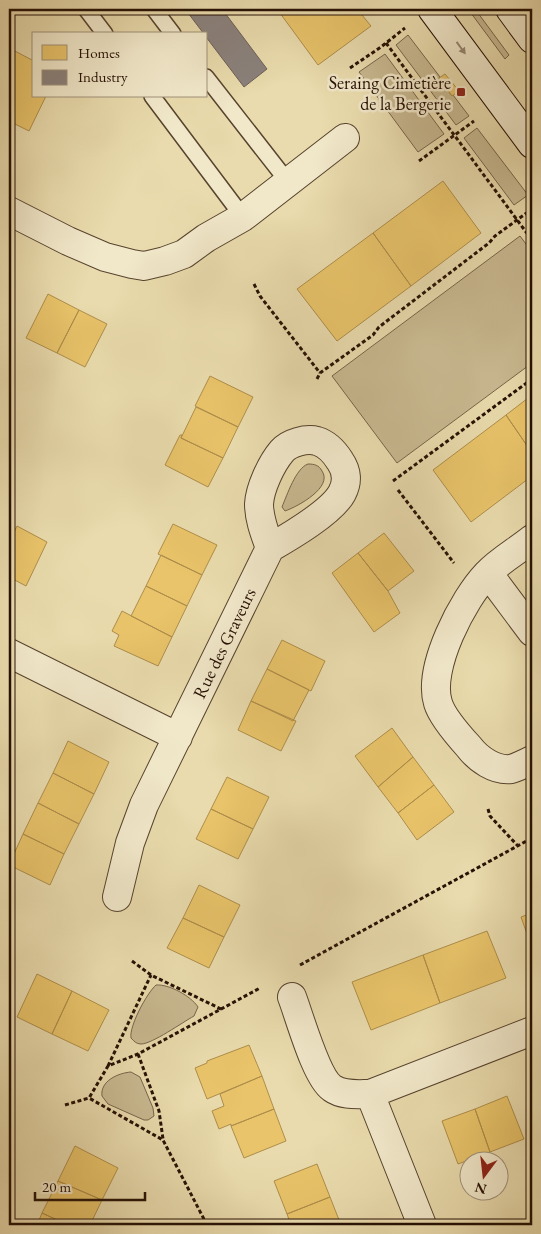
<svg xmlns="http://www.w3.org/2000/svg" width="541" height="1234" font-family="'EB Garamond',serif">
<style>
.green{fill:#c8b890;stroke:#77644a}
.homes{fill:#e9c46a;stroke:#ae8e4b}
.industry{fill:#8a817c;stroke:#6c5f58}
.lines{fill:none;stroke-linecap:round;stroke-linejoin:round}
.lane-casing{stroke:#57432e;stroke-width:18}
.street-casing{stroke:#57432e;stroke-width:30}
.secondary-casing{stroke:#261004;stroke-width:30}
.path{stroke:#261004;stroke-width:3;stroke-dasharray:4 2.5;stroke-linecap:butt}
.lane{stroke:#f1e8ca;stroke-width:15}
.street{stroke:#f1e8ca;stroke-width:28}
.secondary{stroke:#f1e8ca;stroke-width:28}
.oneway{fill:#968771}
.poi-dot{fill:#8f2418;stroke:#f1e8ca;stroke-width:2}
.labels{text-anchor:middle;dominant-baseline:central;stroke-width:5;stroke-linejoin:round;paint-order:stroke}
.poi-label{font-size:18px;fill:#261004;stroke:#f1e8ca;text-anchor:end}
.street-label{font-size:18px;fill:#261004;stroke:#f1e8ca}
</style>
<rect width="100%" height="100%" fill="#e9dbad"/>
<filter id="stains"><feTurbulence type="fractalNoise" baseFrequency=".004" numOctaves="4"/><feColorMatrix values="0 0 0 0 .2 0 0 0 0 .09 0 0 0 0 .02 0 0 0 .5 -.17"/></filter>
<radialGradient id="worn" r=".72"><stop offset=".6" stop-color="#630" stop-opacity="0"/><stop offset="1" stop-color="#630" stop-opacity=".3"/></radialGradient>
<path class="green" d="M 468,9 L 475,9 L 509,55 L 505,59 Z
M 408,35 L 440,77 L 439,78 L 452,96 L 453,95 L 469,116 L 456,125 L 396,45 Z
M 385,54 L 444,134 L 418,152 L 359,72 Z
M 477,128 L 528,195 L 514,205 L 464,138 Z
M 520,236 L 532,252 L 532,363 L 397,463 L 332,376 Z
M 308,464 C 314,464 319,465 322,471 C 333,487 299,506 285,511 L 282,507 C 287,495 296,468 308,464 Z
M 156,985 C 169,984 191,996 198,1007 L 194,1016 C 183,1022 152,1044 141,1044 C 136,1044 134,1041 131,1038 C 129,1026 147,993 156,985 Z
M 131,1072 L 140,1077 L 153,1108 L 154,1116 L 148,1120 L 144,1120 L 108,1104 L 102,1096 C 100,1081 118,1073 131,1072 Z"/>
<path class="homes" d="M 277,9 L 357,9 L 371,26 L 318,65 Z
M 9,48 L 34,61 L 34,96 L 46,96 L 29,131 L 9,121 Z
M 445,74 L 459,91 L 452,96 L 439,78 Z
M 443,181 L 481,233 L 411,286 L 373,233 Z
M 373,233 L 411,286 L 337,341 L 297,289 Z
M 48,294 L 79,310 L 57,353 L 26,338 Z
M 79,310 L 107,324 L 85,367 L 57,353 Z
M 210,376 L 253,397 L 238,427 L 195,406 Z
M 532,395 L 532,453 L 506,415 Z
M 196,407 L 238,427 L 223,458 L 181,438 Z
M 506,415 L 532,453 L 532,476 L 471,522 L 433,470 Z
M 180,435 L 182,435 L 181,438 L 223,458 L 208,487 L 165,465 Z
M 173,524 L 217,545 L 202,575 L 158,554 Z
M 9,525 L 15,528 L 9,543 Z
M 17,526 L 47,542 L 26,586 L 9,577 L 9,543 Z
M 384,533 L 414,571 L 388,591 L 358,553 Z
M 358,553 L 388,591 L 400,613 L 374,632 L 332,573 Z
M 161,555 L 202,575 L 187,606 L 146,586 Z
M 146,586 L 187,606 L 172,637 L 131,616 Z
M 122,611 L 172,637 L 158,666 L 114,646 L 119,635 L 112,631 Z
M 282,640 L 325,661 L 311,691 L 267,669 Z
M 267,669 L 309,690 L 293,721 L 251,701 Z
M 251,701 L 296,721 L 281,751 L 238,730 Z
M 392,728 L 413,757 L 378,787 L 355,756 Z
M 68,741 L 109,762 L 94,794 L 53,773 Z
M 413,757 L 434,785 L 398,813 L 378,787 Z
M 53,773 L 94,794 L 79,824 L 38,803 Z
M 227,777 L 269,797 L 253,829 L 211,809 Z
M 434,785 L 454,812 L 417,840 L 398,813 Z
M 38,803 L 79,824 L 64,854 L 23,834 Z
M 211,809 L 253,829 L 238,859 L 196,839 Z
M 23,834 L 64,854 L 50,885 L 9,865 Z
M 199,885 L 240,905 L 224,937 L 183,918 Z
M 532,913 L 532,948 L 521,917 Z
M 183,918 L 224,937 L 209,968 L 167,948 Z
M 487,931 L 506,978 L 440,1003 L 423,955 Z
M 423,955 L 440,1003 L 371,1030 L 352,982 Z
M 37,974 L 72,991 L 52,1034 L 17,1017 Z
M 72,991 L 109,1010 L 88,1051 L 52,1034 Z
M 249,1045 L 262,1076 L 207,1099 L 195,1068 L 207,1063 L 207,1061 Z
M 262,1076 L 274,1109 L 231,1126 L 231,1124 L 219,1129 L 212,1111 L 224,1106 L 220,1094 Z
M 507,1096 L 524,1139 L 490,1152 L 475,1109 Z
M 274,1109 L 286,1141 L 244,1158 L 231,1126 Z
M 475,1109 L 490,1152 L 458,1164 L 442,1121 Z
M 75,1146 L 118,1168 L 102,1200 L 58,1181 Z
M 317,1164 L 330,1197 L 287,1214 L 274,1181 Z
M 58,1181 L 102,1200 L 90,1225 L 68,1225 L 42,1213 Z
M 330,1197 L 341,1225 L 291,1225 L 287,1214 Z
M 42,1213 L 68,1225 L 37,1225 Z"/>
<path class="industry" d="M 185,9 L 222,9 L 267,69 L 244,87 L 206,37 L 206,34 L 204,34 Z"/>
<g class="lines">
<defs>
<path id="lane" d="M 86,9 L 105,34
M 154,9 L 173,34
M 206,77 L 288,182
M 152,96 L 243,217"/>
<path id="street" d="M 9,211 L 68,241 L 105,257 L 132,264 L 144,266 L 165,261 L 184,254 L 206,238 L 243,217 L 345,138
M 532,539 C 517,551 499,561 487,574 C 463,599 427,668 438,703 C 442,717 459,736 469,747 C 478,759 495,771 511,769 C 518,767 526,763 532,760
M 488,573 L 532,632
M 9,653 L 178,737
M 117,897 L 130,843 L 144,805 L 270,548 C 265,534 259,519 259,504 C 260,488 271,464 282,451 C 289,443 306,438 317,441 C 327,444 335,453 340,461 C 347,471 348,482 342,493 C 332,512 289,537 270,548
M 292,997 C 300,1018 316,1077 332,1088 C 343,1096 358,1094 370,1094
M 422,1225 L 370,1094 L 532,1031"/>
<path id="secondary" d="M 432,9 L 532,144
M 510,9 L 532,39"/>
</defs>
<use href="#lane" class="lane-casing"/>
<use href="#street" class="street-casing"/>
<use href="#secondary" class="secondary-casing"/>
<path class="path" d="M 386,43 L 532,240
M 350,68 L 381,47 L 405,28
M 419,161 L 474,121
M 254,284 L 260,296 L 320,373
M 317,379 L 320,373 L 373,335 L 379,327 L 489,243 L 495,236 L 532,209
M 393,481 L 532,379
M 398,490 L 454,563
M 488,809 L 490,816 L 518,846
M 132,961 L 151,975 L 223,1010
M 300,965 L 532,838
M 138,1054 L 159,1111 L 163,1139
M 108,1066 L 151,975
M 65,1105 L 89,1098
M 207,1225 L 163,1140 L 89,1098 L 108,1066 L 138,1054 L 260,988"/>
<use href="#lane" class="lane"/>
<use href="#street" class="street"/>
<use href="#secondary" class="secondary"/>
</g>
<defs><path id="oneway-solid" d="M-6-.8H1V-3.2L6.5 0L1 3.2V.8H-6Z" transform="scale(1.25)"/></defs>
<use class="oneway" href="#oneway-solid" transform="translate(461 48) rotate(54)"/>
<rect class="poi-dot" x="456" y="87" width="10" height="10" rx="2.5"/>
<g class="labels">
<g class="poi-label">
<text x="451" y="82">Seraing Cimetière<tspan x="451" dy="21">de la Bergerie</tspan></text>
</g>
<g class="street-label">
<text transform="translate(224 643) rotate(-64)">Rue des Graveurs</text>
</g>
</g>
<rect width="541" height="1234" fill="none" stroke="#e9dbad" stroke-width="30"/>
<rect x="10" y="10" width="521" height="1214" fill="none" stroke="#261004" stroke-width="2.5"/>
<rect x="15" y="15" width="511" height="1204" fill="none" stroke="#261004"/>
<rect x="32" y="32" width="175" height="65" fill="#f1e8ca" stroke="#a0927b"/>
<rect x="42" y="45" width="25" height="15" fill="#e9c46a" stroke="#a0927b"/>
<text x="78" y="58" font-size="15" fill="#261004">Homes</text>
<rect x="42" y="70" width="25" height="15" fill="#8a817c" stroke="#a0927b"/>
<text x="78" y="82" font-size="15" fill="#261004">Industry</text>
<g transform="translate(484 1176) rotate(195)"><circle r="24" fill="#f1e8ca" stroke="#a0927b"/>
<path d="M0-4L9 19L0 12L-9 19Z" fill="#8f2418"/>
<text y="-8" font-size="14" font-weight="bold" text-anchor="middle" fill="#261004">N</text>
</g>
<path d="M35 1192v8h110v-8" fill="none" stroke="#261004" stroke-width="2.5"/>
<text x="42" y="1192" font-size="15" fill="#261004" stroke="#f1e8ca" stroke-width="4" paint-order="stroke">20 m</text>
<rect width="100%" height="100%" filter="url(#stains)"/>
<rect width="100%" height="100%" fill="url(#worn)"/>
</svg>
